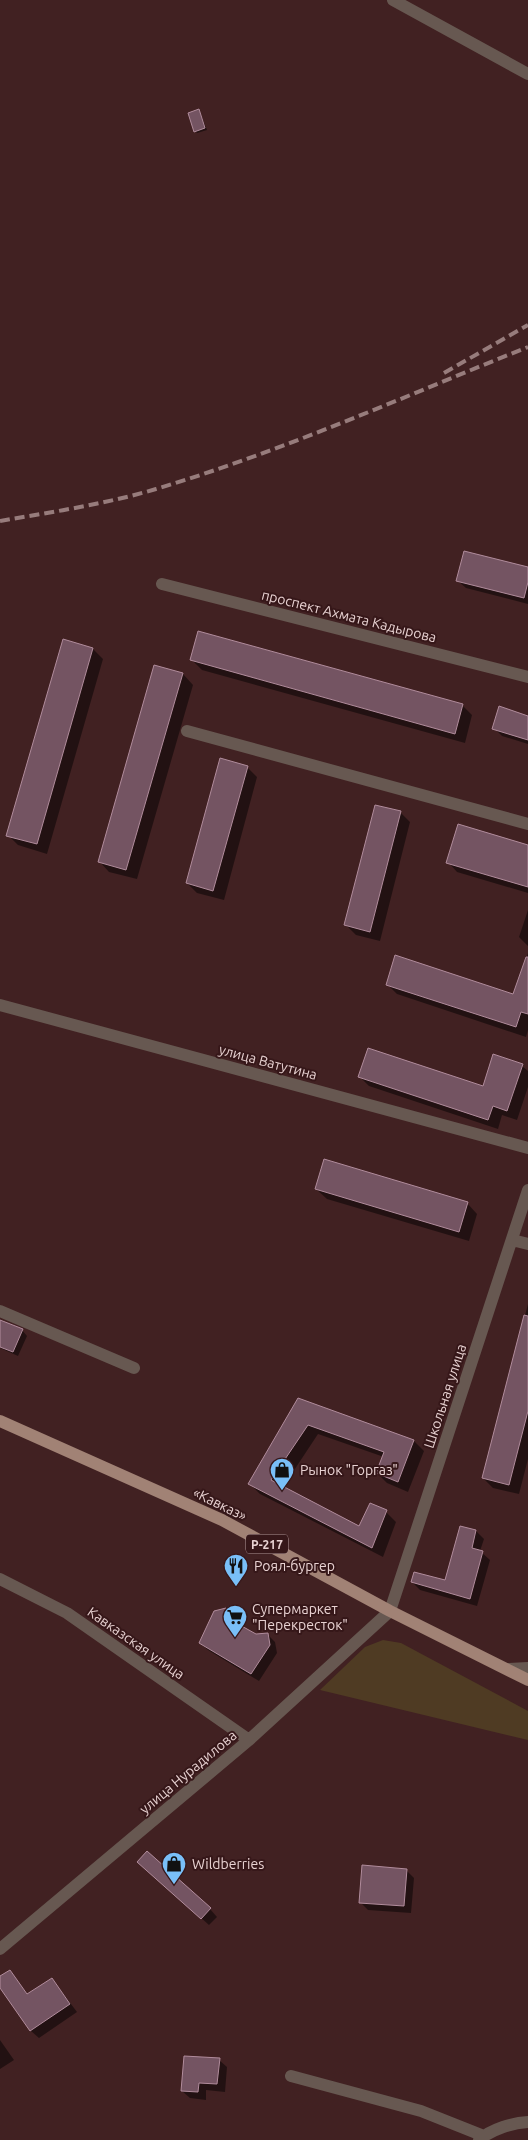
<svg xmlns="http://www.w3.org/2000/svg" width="528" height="2140" font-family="Ubuntu,sans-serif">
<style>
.green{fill:#4f3b23}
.shadow{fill:#0007}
.building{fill:#745462;stroke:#b18c9c}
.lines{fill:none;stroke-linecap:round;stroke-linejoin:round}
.minor{stroke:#675851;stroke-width:12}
.major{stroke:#a18275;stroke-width:12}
.rail{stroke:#977c7c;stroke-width:4;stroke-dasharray:10 5;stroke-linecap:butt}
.labels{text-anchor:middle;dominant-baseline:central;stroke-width:4;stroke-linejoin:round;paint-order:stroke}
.shield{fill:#361719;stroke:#b39a9a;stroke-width:1}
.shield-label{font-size:12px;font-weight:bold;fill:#e8d2d2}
.street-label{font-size:14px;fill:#e8d2d2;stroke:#361719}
.poi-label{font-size:14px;fill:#e8d2d2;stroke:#361719;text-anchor:start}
</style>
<rect width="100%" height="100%" fill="#412122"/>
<path class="green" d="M 383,1640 L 401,1643 L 528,1711 L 528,1740 L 320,1690 L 365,1647 Z"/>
<path class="shadow" d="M 199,110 L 207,130 L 197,133 L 195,131 Z
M 528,569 L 528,604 L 466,588 L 458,581 Z
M 93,649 L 103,659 L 47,854 L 18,845 L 8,835 Z
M 192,660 L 462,705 L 472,715 L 465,743 L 202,670 Z
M 183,674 L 193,685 L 137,879 L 109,872 L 99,861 Z
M 528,717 L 528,744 L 502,736 L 494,728 Z
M 247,767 L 257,777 L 224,900 L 197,893 L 187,883 Z
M 400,812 L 410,822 L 380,941 L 356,935 L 346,925 Z
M 528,847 L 528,893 L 457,872 L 448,862 Z
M 528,910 L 528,946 L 519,937 Z
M 528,953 L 528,1030 L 526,1037 L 397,994 L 387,984 L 514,996 Z
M 522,1066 L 528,1071 L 528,1087 L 517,1120 L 502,1115 L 498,1129 L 369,1086 L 360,1077 L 484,1088 Z
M 316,1189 L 467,1203 L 477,1214 L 469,1241 L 327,1199 Z
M 528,1304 L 528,1459 L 519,1494 L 493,1488 L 483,1478 Z
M 0,1321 L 22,1330 L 27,1336 L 18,1356 L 0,1348 Z
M 298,1399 L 414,1441 L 424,1451 L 408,1492 L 387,1483 L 377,1473 L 384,1457 L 318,1434 L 283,1487 L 359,1528 L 386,1512 L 396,1522 L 383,1557 L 260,1494 L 250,1484 Z
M 461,1527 L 476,1531 L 484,1539 L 480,1551 L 490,1560 L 477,1606 L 420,1590 L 412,1582 L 446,1582 Z
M 226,1609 L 233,1617 L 235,1624 L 256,1635 L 267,1634 L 275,1642 L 277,1653 L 259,1681 L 208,1650 L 200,1643 Z
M 147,1869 L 210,1909 L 217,1917 L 209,1925 Z
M 406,1870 L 414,1878 L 411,1913 L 368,1910 L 360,1902 Z
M 10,1971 L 28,1995 L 52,1979 L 77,2012 L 39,2038 L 31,2031 L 0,1985 L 0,1978 Z
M 0,2040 L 14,2060 L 0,2069 Z
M 219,2060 L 227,2067 L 225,2092 L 206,2090 L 206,2100 L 190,2098 L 182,2091 Z"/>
<path class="building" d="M 199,109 L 205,128 L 194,132 L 188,113 Z
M 464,551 L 528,567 L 528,582 L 524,598 L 456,581 Z
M 198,631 L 463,704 L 455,734 L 190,660 Z
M 63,639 L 93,648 L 37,844 L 6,836 Z
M 154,665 L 183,673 L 126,870 L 98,862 Z
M 499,706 L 528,716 L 528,740 L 492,729 Z
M 220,758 L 248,766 L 213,891 L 186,883 Z
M 375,805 L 401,811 L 370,932 L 344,925 Z
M 458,824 L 528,845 L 528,887 L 446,863 Z
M 395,955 L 513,994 L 526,957 L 528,957 L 528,1014 L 521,1012 L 516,1027 L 386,985 Z
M 368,1048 L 483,1086 L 493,1054 L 523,1064 L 507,1111 L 493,1106 L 488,1120 L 358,1077 Z
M 324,1159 L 468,1202 L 459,1232 L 315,1189 Z
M 524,1315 L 528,1316 L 528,1411 L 509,1485 L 482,1478 Z
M 0,1320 L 23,1329 L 13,1352 L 0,1347 Z
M 298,1398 L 414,1440 L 398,1482 L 376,1473 L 384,1452 L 308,1425 L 271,1480 L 359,1526 L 370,1503 L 387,1510 L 372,1548 L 248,1484 Z
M 460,1526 L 476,1530 L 472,1548 L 483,1551 L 470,1599 L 411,1582 L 414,1572 L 445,1580 Z
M 226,1608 L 229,1619 L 256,1634 L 268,1633 L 270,1645 L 251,1674 L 199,1643 L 214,1611 Z
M 147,1851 L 211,1908 L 201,1919 L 137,1862 Z
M 362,1865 L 407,1869 L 404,1906 L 359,1903 Z
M 10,1970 L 27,1994 L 52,1978 L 70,2004 L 30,2031 L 0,1988 L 0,1976 Z
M 184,2056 L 220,2058 L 217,2084 L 199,2083 L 198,2092 L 181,2091 Z"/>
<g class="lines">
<path class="minor" d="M 393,0 L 528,74
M 162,584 L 528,677
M 187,731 L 528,824
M 0,1005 L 528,1148
M 512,1240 L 528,1244
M 0,1311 L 134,1368
M 0,1579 L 67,1613 L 249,1740
M 509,1669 L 528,1668
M 0,1949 L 249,1740 L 390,1611 L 528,1190
M 291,2076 L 421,2111 L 484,2136
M 479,2140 C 492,2129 512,2123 528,2122"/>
<path class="major" d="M 0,1421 L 222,1520 L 390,1611 L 528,1680"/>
<path class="rail" d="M 444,373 L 528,325
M 0,521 C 52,512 106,504 156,489 C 283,451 405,396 528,347"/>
</g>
<defs>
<symbol id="shop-pin" viewBox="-11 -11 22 30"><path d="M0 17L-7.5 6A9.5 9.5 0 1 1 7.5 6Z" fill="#79bff8" stroke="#361719"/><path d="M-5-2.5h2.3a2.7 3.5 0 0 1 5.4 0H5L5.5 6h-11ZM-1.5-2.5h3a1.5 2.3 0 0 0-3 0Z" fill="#111"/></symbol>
<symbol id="restaurant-pin" viewBox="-11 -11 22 30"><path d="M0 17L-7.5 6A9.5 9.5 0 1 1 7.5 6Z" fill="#79bff8" stroke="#361719"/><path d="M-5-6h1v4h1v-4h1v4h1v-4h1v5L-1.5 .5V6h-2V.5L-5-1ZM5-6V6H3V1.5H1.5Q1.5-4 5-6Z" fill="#111"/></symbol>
<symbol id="supermarket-pin" viewBox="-11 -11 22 30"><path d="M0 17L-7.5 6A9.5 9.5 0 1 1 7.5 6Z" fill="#79bff8" stroke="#361719"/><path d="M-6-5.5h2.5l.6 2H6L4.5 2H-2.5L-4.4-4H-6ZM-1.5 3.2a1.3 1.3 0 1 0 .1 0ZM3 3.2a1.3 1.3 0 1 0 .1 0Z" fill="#111"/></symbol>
</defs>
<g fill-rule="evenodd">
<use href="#shop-pin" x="268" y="1456" width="28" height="38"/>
<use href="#restaurant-pin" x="222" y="1552" width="28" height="38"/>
<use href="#supermarket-pin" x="221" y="1603" width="28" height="38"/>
<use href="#shop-pin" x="160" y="1850" width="28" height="38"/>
</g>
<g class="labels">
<rect class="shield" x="246" y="1534.5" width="42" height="19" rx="4"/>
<g class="shield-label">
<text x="267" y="1544">Р-217</text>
</g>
<g class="street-label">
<text transform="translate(349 616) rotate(14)">проспект Ахмата Кадырова</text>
<text transform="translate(268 1062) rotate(15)">улица Ватутина</text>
<text transform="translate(445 1396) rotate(-72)">Школьная улица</text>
<text transform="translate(220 1504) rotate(26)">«Кавказ»</text>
<text transform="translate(136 1643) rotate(35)">Кавказская улица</text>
<text transform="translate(188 1772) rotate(-40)">улица Нурадилова</text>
</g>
<g class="poi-label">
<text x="300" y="1470">Рынок "Горгаз"</text>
<text x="254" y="1566">Роял-бургер</text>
<text x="252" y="1609">Супермаркет<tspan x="252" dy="16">"Перекресток"</tspan></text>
<text x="192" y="1864">Wildberries</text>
</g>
</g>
</svg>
